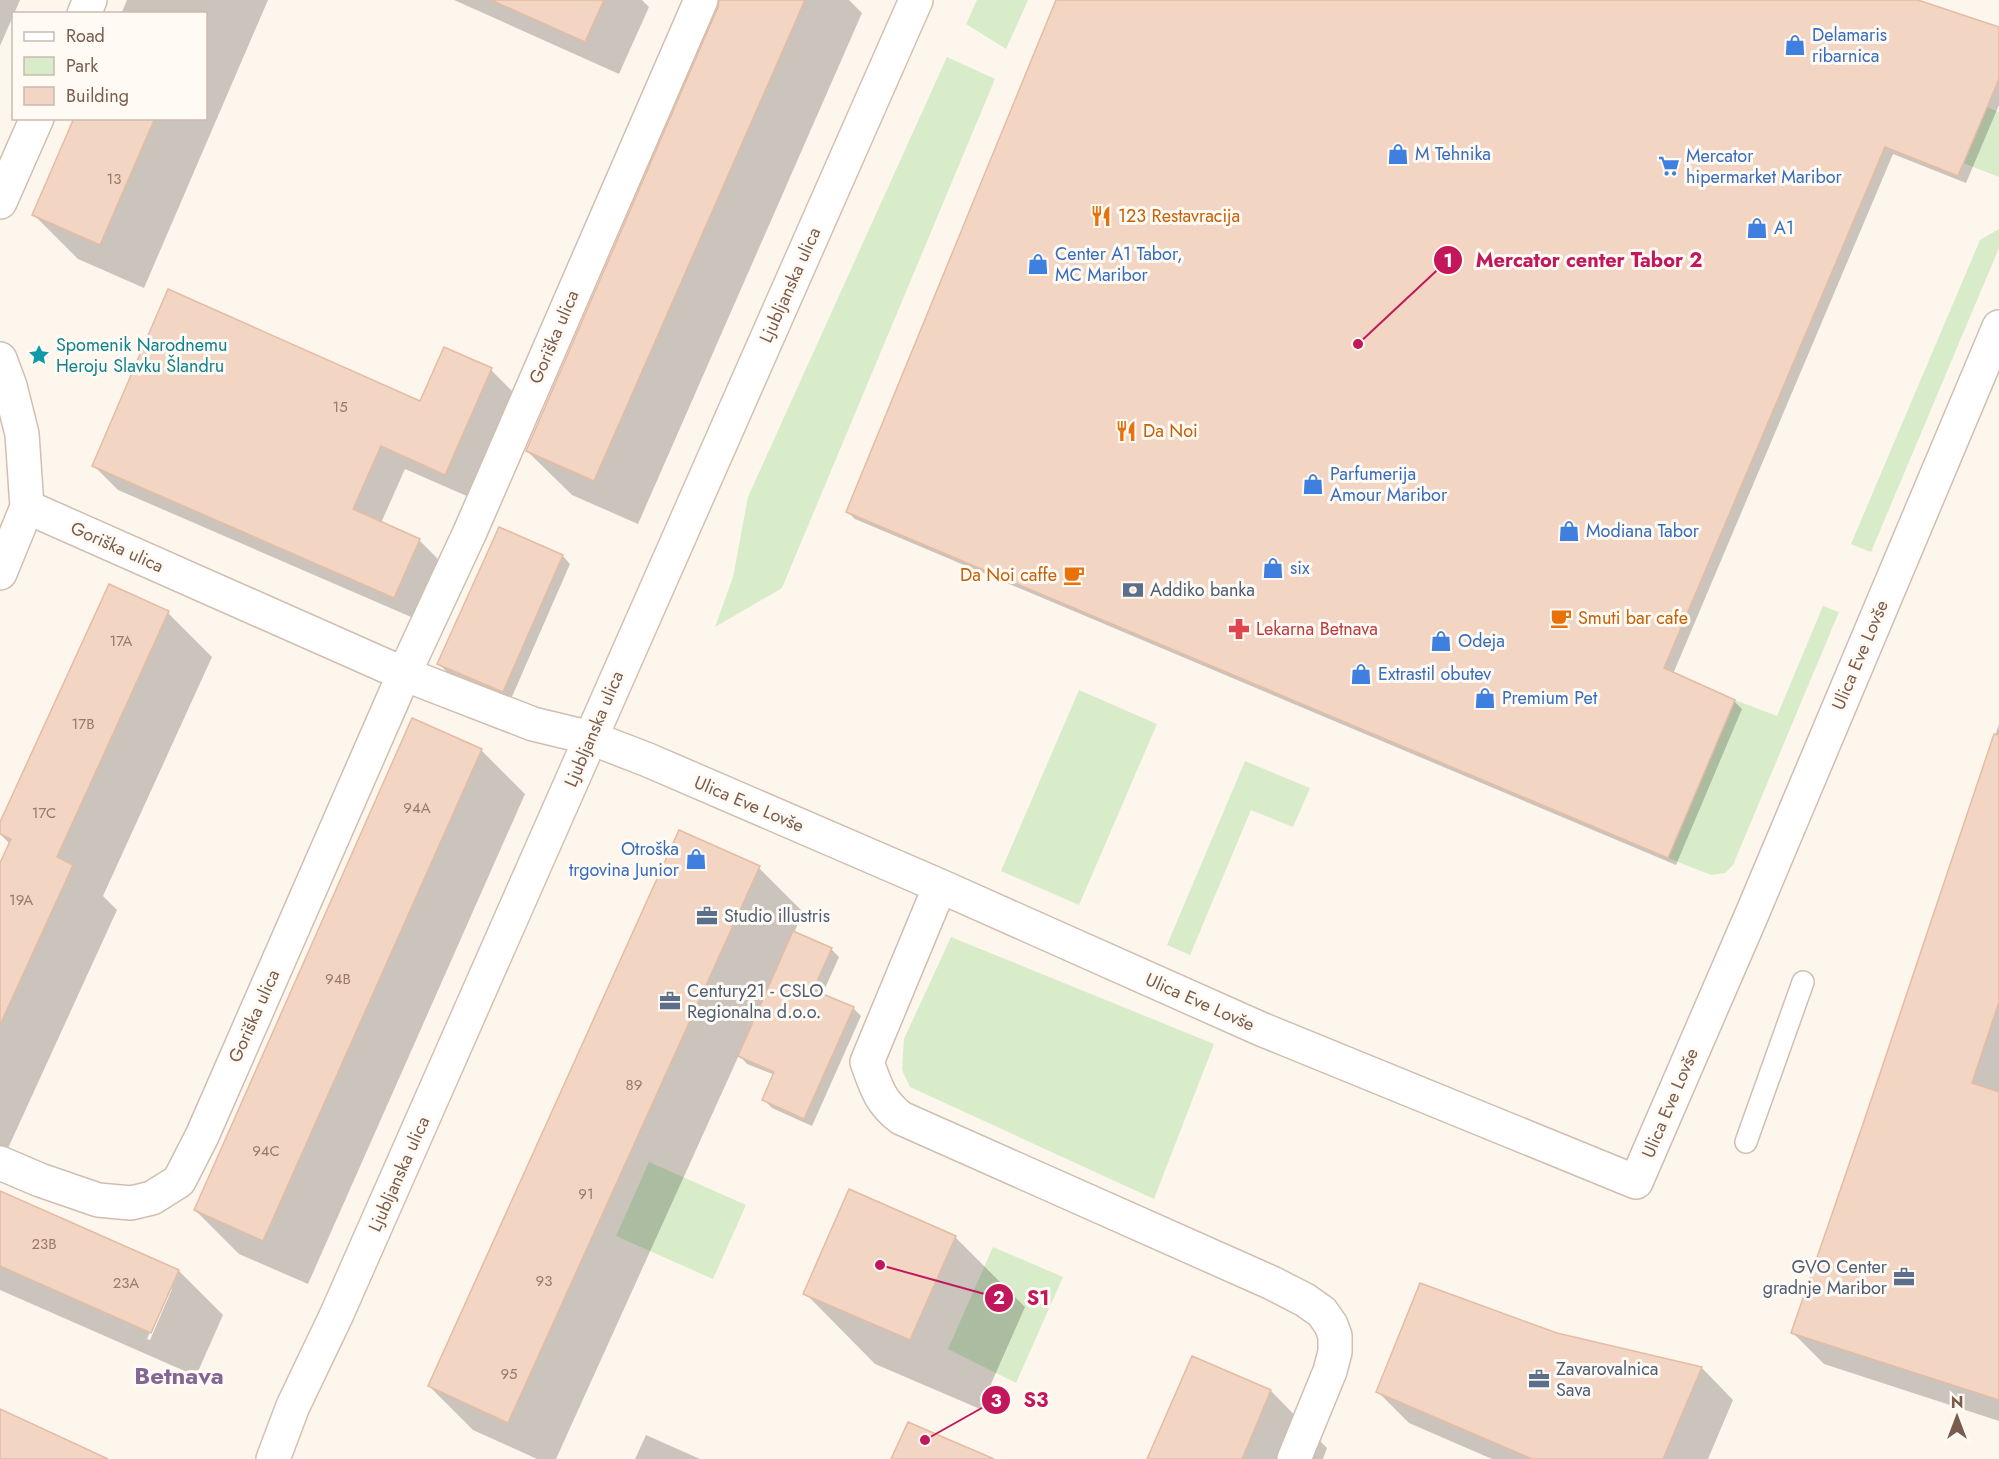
<svg xmlns="http://www.w3.org/2000/svg" width="1999" height="1459" font-family="Jost,sans-serif">
<style>
.green{fill:#d8ecc9}
.shadow{fill:#0003;fill-rule:evenodd}
.building{fill:#f3d5c3;stroke:#e6bba3;stroke-width:1.5}
.lines{fill:none;stroke-linecap:round;stroke-linejoin:round}
.lane-casing{stroke:#d1beb0;stroke-width:24}
.street-casing{stroke:#d1beb0;stroke-width:36}
.secondary-casing{stroke:#d6c0b0;stroke-width:36}
.lane{stroke:#fff;stroke-width:21}
.street{stroke:#fff;stroke-width:33}
.secondary{stroke:#fff;stroke-width:33}
.labels{text-anchor:middle;dominant-baseline:central;stroke-width:6;stroke-linejoin:round;paint-order:stroke}
.number-label{font-size:15px;fill:#987a6a}
.shop-label{font-size:18px;fill:#366cbe;stroke:#fffaf3;text-anchor:start}
.food-label{font-size:18px;fill:#c56008;stroke:#fffaf3;text-anchor:start}
.street-label{font-size:18px;fill:#7a5c4d;stroke:#fffaf3}
.culture-label{font-size:18px;fill:#0d838f;stroke:#fffaf3;text-anchor:start}
.service-label{font-size:18px;fill:#4e5e75;stroke:#fffaf3;text-anchor:start}
.health-label{font-size:18px;fill:#be3a42;stroke:#fffaf3;text-anchor:start}
.district-label{font-size:24px;font-weight:bold;fill:#846695;stroke:#fffaf3}
.leader{fill:none;stroke:#c2185b;stroke-width:2}
.callout-dot{fill:#c2185b;stroke:#fffaf3;stroke-width:2}
.mark-label{font-size:18px;text-anchor:middle;font-weight:bold;fill:#fff}
.callout-label{font-size:20px;text-anchor:middle;font-weight:bold;fill:#c2185b;stroke:#fffaf3;stroke-width:6;stroke-linejoin:round;paint-order:stroke}
</style>
<rect width="100%" height="100%" fill="#fdf6ec"/>
<path class="green" d="M 977,0 L 1028,0 L 1006,49 L 966,24 Z
M 947,57 L 995,79 L 782,588 L 715,627 L 733,577 L 748,497 Z
M 1987,107 L 1999,112 L 1999,177 L 1963,163 Z
M 1999,229 L 1999,248 L 1871,552 L 1851,544 L 1980,240 Z
M 1823,606 L 1839,612 L 1733,865 L 1725,873 L 1711,875 L 1668,858 L 1735,700 L 1777,716 Z
M 1079,690 L 1157,724 L 1079,905 L 1001,871 Z
M 1245,761 L 1310,788 L 1293,827 L 1251,810 L 1190,955 L 1167,945 Z
M 951,937 L 1214,1044 L 1154,1199 L 910,1087 L 902,1070 L 904,1039 Z
M 649,1162 L 746,1205 L 713,1279 L 616,1236 Z
M 993,1247 L 1063,1277 L 1016,1383 L 948,1349 Z"/>
<path class="shadow" d="M 0,0 L 20,0 L 0,46 Z
M 127,0 L 268,0 L 144,288 L 78,259 L 34,215 L 75,118 L 206,118 L 206,14 L 121,14 Z
M 454,0 L 642,0 L 649,7 L 619,74 Z
M 720,0 L 849,0 L 862,13 L 638,524 L 572,495 L 527,451 L 720,8 Z
M 1057,0 L 1913,0 L 1999,28 L 1999,105 L 1966,183 L 1893,154 L 1673,674 L 1734,701 L 1742,709 L 1676,865 L 855,519 L 847,511 Z
M 445,349 L 491,370 L 515,394 L 469,497 L 405,469 L 381,523 L 419,540 L 443,564 L 418,620 L 118,490 L 94,466 L 421,403 Z
M 499,529 L 563,556 L 570,564 L 511,699 L 447,672 L 439,664 Z
M 168,613 L 212,657 L 103,896 L 117,910 L 4,1157 L 0,1155 L 0,866 L 10,844 L 0,834 L 0,826 Z
M 1999,724 L 1999,1421 L 1824,1364 L 1792,1332 L 1865,1124 Z
M 481,750 L 525,794 L 308,1284 L 239,1254 L 195,1210 Z
M 759,868 L 803,912 L 794,933 L 831,949 L 839,957 L 822,995 L 853,1008 L 861,1016 L 812,1126 L 772,1108 L 764,1100 L 775,1075 L 747,1064 L 739,1055 L 556,1459 L 537,1459 L 473,1430 L 429,1386 Z
M 0,1193 L 179,1271 L 223,1315 L 196,1376 L 0,1290 ZM 169,1289 L 172,1289 L 150,1340 L 147,1339 Z
M 955,1237 L 1025,1307 L 980,1409 L 875,1364 L 805,1293 Z
M 1556,1335 L 1702,1368 L 1733,1400 L 1708,1459 L 1492,1459 L 1409,1423 L 1378,1392 Z
M 1193,1358 L 1271,1391 L 1327,1448 L 1323,1459 L 1149,1459 Z
M 646,1435 L 700,1459 L 635,1459 Z"/>
<path class="building" d="M 491,0 L 604,0 L 585,42 Z
M 719,0 L 805,0 L 594,481 L 526,451 L 718,7 Z
M 1056,0 L 1918,0 L 1999,27 L 1999,79 L 1958,176 L 1885,147 L 1664,668 L 1735,700 L 1668,858 L 846,512 Z
M 74,118 L 155,118 L 100,245 L 32,215 Z
M 168,289 L 420,401 L 444,347 L 492,368 L 445,475 L 381,446 L 353,509 L 420,539 L 394,598 L 92,466 Z
M 499,527 L 563,555 L 503,692 L 437,664 Z
M 109,584 L 169,611 L 57,857 L 73,865 L 0,1025 L 0,863 L 11,839 L 0,834 L 0,822 Z
M 412,718 L 482,749 L 263,1241 L 194,1210 Z
M 1994,734 L 1999,735 L 1999,1002 L 1972,1083 L 1999,1092 L 1999,1400 L 1791,1333 L 1863,1124 Z
M 679,830 L 760,866 L 508,1423 L 428,1386 Z
M 793,931 L 832,948 L 813,990 L 854,1007 L 804,1119 L 762,1100 L 774,1072 L 738,1056 Z
M 849,1189 L 956,1236 L 910,1340 L 803,1294 Z
M 0,1191 L 179,1270 L 151,1333 L 0,1266 Z
M 1420,1283 L 1557,1333 L 1702,1367 L 1663,1459 L 1532,1459 L 1376,1392 Z
M 1192,1356 L 1271,1390 L 1242,1459 L 1147,1459 Z
M 0,1409 L 108,1459 L 0,1459 Z
M 908,1422 L 994,1459 L 891,1459 Z"/>
<g class="lines">
<defs>
<path id="lane" d="M 1746,1142 L 1803,982"/>
<path id="street" d="M 84,14 L 90,0
M 0,202 L 37,118
M 0,359 L 10,386 L 22,434 L 27,507 L 0,573
M 27,507 L 404,674 L 533,724 L 591,738 L 648,760 L 940,886 L 1261,1029 L 1636,1182 L 1752,914 L 1999,327
M 940,886 L 867,1062 C 876,1087 880,1102 901,1118 L 1272,1283 L 1305,1300 L 1322,1312 L 1331,1325 L 1335,1336 L 1335,1352 L 1330,1371 L 1294,1459
M 0,1163 L 40,1180 L 98,1200 L 131,1203 L 152,1198 L 179,1181 L 202,1136 L 404,674 L 470,532 L 701,0"/>
<path id="secondary" d="M 273,1459 L 293,1406 L 336,1316 L 916,0"/>
</defs>
<use href="#lane" class="lane-casing"/>
<use href="#street" class="street-casing"/>
<use href="#secondary" class="secondary-casing"/>
<use href="#lane" class="lane"/>
<use href="#street" class="street"/>
<use href="#secondary" class="secondary"/>
</g>
<defs>
<symbol id="shop-bare" viewBox="-9 -9 18 18"><path d="M-5-2.5h2.3a2.7 3.5 0 0 1 5.4 0H5L5.5 6h-11ZM-1.5-2.5h3a1.5 2.3 0 0 0-3 0Z" fill="#3f7fe0" stroke="#fffaf3" stroke-width="2.5" paint-order="stroke"/></symbol>
<symbol id="supermarket-bare" viewBox="-9 -9 18 18"><path d="M-6-5.5h2.5l.6 2H6L4.5 2H-2.5L-4.4-4H-6ZM-1.5 3.2a1.3 1.3 0 1 0 .1 0ZM3 3.2a1.3 1.3 0 1 0 .1 0Z" fill="#3f7fe0" stroke="#fffaf3" stroke-width="2.5" paint-order="stroke"/></symbol>
<symbol id="restaurant-bare" viewBox="-9 -9 18 18"><path d="M-5-6h1v4h1v-4h1v4h1v-4h1v5L-1.5 .5V6h-2V.5L-5-1ZM5-6V6H3V1.5H1.5Q1.5-4 5-6Z" fill="#e8710a" stroke="#fffaf3" stroke-width="2.5" paint-order="stroke"/></symbol>
<symbol id="sight-bare" viewBox="-9 -9 18 18"><path d="M0-6L1.8-2.2L6-1.7L2.9 1.2L3.7 5.4L0 3.3L-3.7 5.4L-2.9 1.2L-6-1.7L-1.8-2.2Z" fill="#0f9aa8" stroke="#fffaf3" stroke-width="2.5" paint-order="stroke"/></symbol>
<symbol id="cafe-bare" viewBox="-9 -9 18 18"><path d="M-5.5-4.5H6V0H3Q3 3.5 0 3.5H-2.5Q-5.5 3.5-5.5 0ZM3-3.2v2h1.7v-2ZM-6 4.5H4V6H-6Z" fill="#e8710a" stroke="#fffaf3" stroke-width="2.5" paint-order="stroke"/></symbol>
<symbol id="bank-bare" viewBox="-9 -9 18 18"><path d="M-6-4H6V4H-6ZM0-2.3a2.3 2.3 0 1 0 0 4.6a2.3 2.3 0 1 0 0-4.6Z" fill="#5c6f8a" stroke="#fffaf3" stroke-width="2.5" paint-order="stroke"/></symbol>
<symbol id="pharmacy-bare" viewBox="-9 -9 18 18"><path d="M-2-6h4v4h4v4h-4v4h-4v-4h-4v-4h4Z" fill="#e0444e" stroke="#fffaf3" stroke-width="2.5" paint-order="stroke"/></symbol>
<symbol id="office-bare" viewBox="-9 -9 18 18"><path d="M-6-3h4V-5.5h4V-3h4V5H-6ZM-1-4.5V-3h2v-1.5ZM-6 0V1H6V0Z" fill="#5c6f8a" stroke="#fffaf3" stroke-width="2.5" paint-order="stroke"/></symbol>
</defs>
<g fill-rule="evenodd">
<use href="#shop-bare" x="1780" y="30" width="30" height="30"/>
<use href="#shop-bare" x="1383" y="139" width="30" height="30"/>
<use href="#supermarket-bare" x="1654" y="151" width="30" height="30"/>
<use href="#restaurant-bare" x="1086" y="201" width="30" height="30"/>
<use href="#shop-bare" x="1742" y="213" width="30" height="30"/>
<use href="#shop-bare" x="1023" y="249" width="30" height="30"/>
<use href="#sight-bare" x="24" y="340" width="30" height="30"/>
<use href="#restaurant-bare" x="1111" y="416" width="30" height="30"/>
<use href="#shop-bare" x="1298" y="469" width="30" height="30"/>
<use href="#shop-bare" x="1554" y="516" width="30" height="30"/>
<use href="#shop-bare" x="1258" y="553" width="30" height="30"/>
<use href="#cafe-bare" x="1059" y="560" width="30" height="30"/>
<use href="#bank-bare" x="1118" y="575" width="30" height="30"/>
<use href="#cafe-bare" x="1546" y="603" width="30" height="30"/>
<use href="#pharmacy-bare" x="1224" y="614" width="30" height="30"/>
<use href="#shop-bare" x="1426" y="626" width="30" height="30"/>
<use href="#shop-bare" x="1346" y="659" width="30" height="30"/>
<use href="#shop-bare" x="1470" y="683" width="30" height="30"/>
<use href="#shop-bare" x="681" y="844" width="30" height="30"/>
<use href="#office-bare" x="692" y="901" width="30" height="30"/>
<use href="#office-bare" x="655" y="986" width="30" height="30"/>
<use href="#office-bare" x="1889" y="1262" width="30" height="30"/>
<use href="#office-bare" x="1524" y="1364" width="30" height="30"/>
</g>
<g class="labels">
<g class="number-label">
<text x="114" y="179">13</text>
<text x="340" y="407">15</text>
<text x="121" y="641">17A</text>
<text x="83" y="724">17B</text>
<text x="417" y="808">94A</text>
<text x="44" y="813">17C</text>
<text x="21" y="900">19A</text>
<text x="338" y="979">94B</text>
<text x="634" y="1085">89</text>
<text x="266" y="1151">94C</text>
<text x="586" y="1194">91</text>
<text x="44" y="1244">23B</text>
<text x="544" y="1281">93</text>
<text x="126" y="1283">23A</text>
<text x="509" y="1374">95</text>
</g>
<g class="shop-label">
<text x="1812" y="35">Delamaris<tspan x="1812" dy="21">ribarnica</tspan></text>
<text x="1415" y="154">M Tehnika</text>
<text x="1686" y="156">Mercator<tspan x="1686" dy="21">hipermarket Maribor</tspan></text>
<text x="1774" y="228">A1</text>
<text x="1055" y="254">Center A1 Tabor,<tspan x="1055" dy="21">MC Maribor</tspan></text>
<text x="1330" y="474">Parfumerija<tspan x="1330" dy="21">Amour Maribor</tspan></text>
<text x="1586" y="531">Modiana Tabor</text>
<text x="1290" y="568">six</text>
<text x="1458" y="641">Odeja</text>
<text x="1378" y="674">Extrastil obutev</text>
<text x="1502" y="698">Premium Pet</text>
<text x="679" y="849" text-anchor="end">Otroška<tspan x="679" dy="21">trgovina Junior</tspan></text>
</g>
<g class="food-label">
<text x="1118" y="216">123 Restavracija</text>
<text x="1143" y="431">Da Noi</text>
<text x="1057" y="575" text-anchor="end">Da Noi caffe</text>
<text x="1578" y="618">Smuti bar cafe</text>
</g>
<g class="street-label">
<text transform="translate(790 285) rotate(-66)">Ljubljanska ulica</text>
<text transform="translate(554 337) rotate(-67)">Goriška ulica</text>
<text transform="translate(117 547) rotate(24)">Goriška ulica</text>
<text transform="translate(1860 655) rotate(-67)">Ulica Eve Lovše</text>
<text transform="translate(594 729) rotate(-67)">Ljubljanska ulica</text>
<text transform="translate(749 804) rotate(23)">Ulica Eve Lovše</text>
<text transform="translate(1200 1002) rotate(24)">Ulica Eve Lovše</text>
<text transform="translate(254 1016) rotate(-66)">Goriška ulica</text>
<text transform="translate(1670 1103) rotate(-67)">Ulica Eve Lovše</text>
<text transform="translate(399 1174) rotate(-66)">Ljubljanska ulica</text>
</g>
<g class="culture-label">
<text x="56" y="345">Spomenik Narodnemu<tspan x="56" dy="21">Heroju Slavku Šlandru</tspan></text>
</g>
<g class="service-label">
<text x="1150" y="590">Addiko banka</text>
<text x="724" y="916">Studio illustris</text>
<text x="687" y="991">Century21 - CSLO<tspan x="687" dy="21">Regionalna d.o.o.</tspan></text>
<text x="1887" y="1267" text-anchor="end">GVO Center<tspan x="1887" dy="21">gradnje Maribor</tspan></text>
<text x="1556" y="1369">Zavarovalnica<tspan x="1556" dy="21">Sava</tspan></text>
</g>
<g class="health-label">
<text x="1256" y="629">Lekarna Betnava</text>
</g>
<g class="district-label">
<text x="179" y="1375">Betnava</text>
</g>
</g>
<path class="leader" d="M1358 344L1448 260M880 1265L999 1298M925 1440L996 1400"/>
<g class="callout-dot">
<circle cx="1358" cy="344" r="6"/>
<circle cx="880" cy="1265" r="6"/>
<circle cx="925" cy="1440" r="6"/>
<circle cx="1448" cy="260" r="15"/>
<circle cx="999" cy="1298" r="15"/>
<circle cx="996" cy="1400" r="15"/>
</g>
<g class="mark-label">
<text x="1448" y="267">1</text>
<text x="999" y="1304">2</text>
<text x="996" y="1407">3</text>
</g>
<g class="callout-label">
<text x="1589" y="267">Mercator center Tabor 2</text>
<text x="1038" y="1305">S1</text>
<text x="1036" y="1407">S3</text>
</g>
<rect x="12" y="12" width="195" height="108" fill="#fffaf3" stroke="#cabbb1" stroke-width="1.5"/>
<rect x="24" y="32" width="30" height="9" fill="#ffffff" stroke="#cabbb1" stroke-width="1.5"/>
<text x="66" y="42" font-size="18" fill="#7a5c4d">Road</text>
<rect x="24" y="57" width="30" height="18" fill="#d8ecc9" stroke="#cabbb1" stroke-width="1.5"/>
<text x="66" y="72" font-size="18" fill="#7a5c4d">Park</text>
<rect x="24" y="87" width="30" height="18" fill="#f3d5c3" stroke="#cabbb1" stroke-width="1.5"/>
<text x="66" y="102" font-size="18" fill="#7a5c4d">Building</text>
<g transform="translate(1957 1417)" stroke="#fffaf3" stroke-width="4.5" paint-order="stroke">
<path d="M0-4.5L10 22L0 15L-10 22Z" fill="#7a5c4d"/>
<text y="-9" font-size="16" font-weight="bold" text-anchor="middle" fill="#7a5c4d">N</text>
</g>
</svg>
